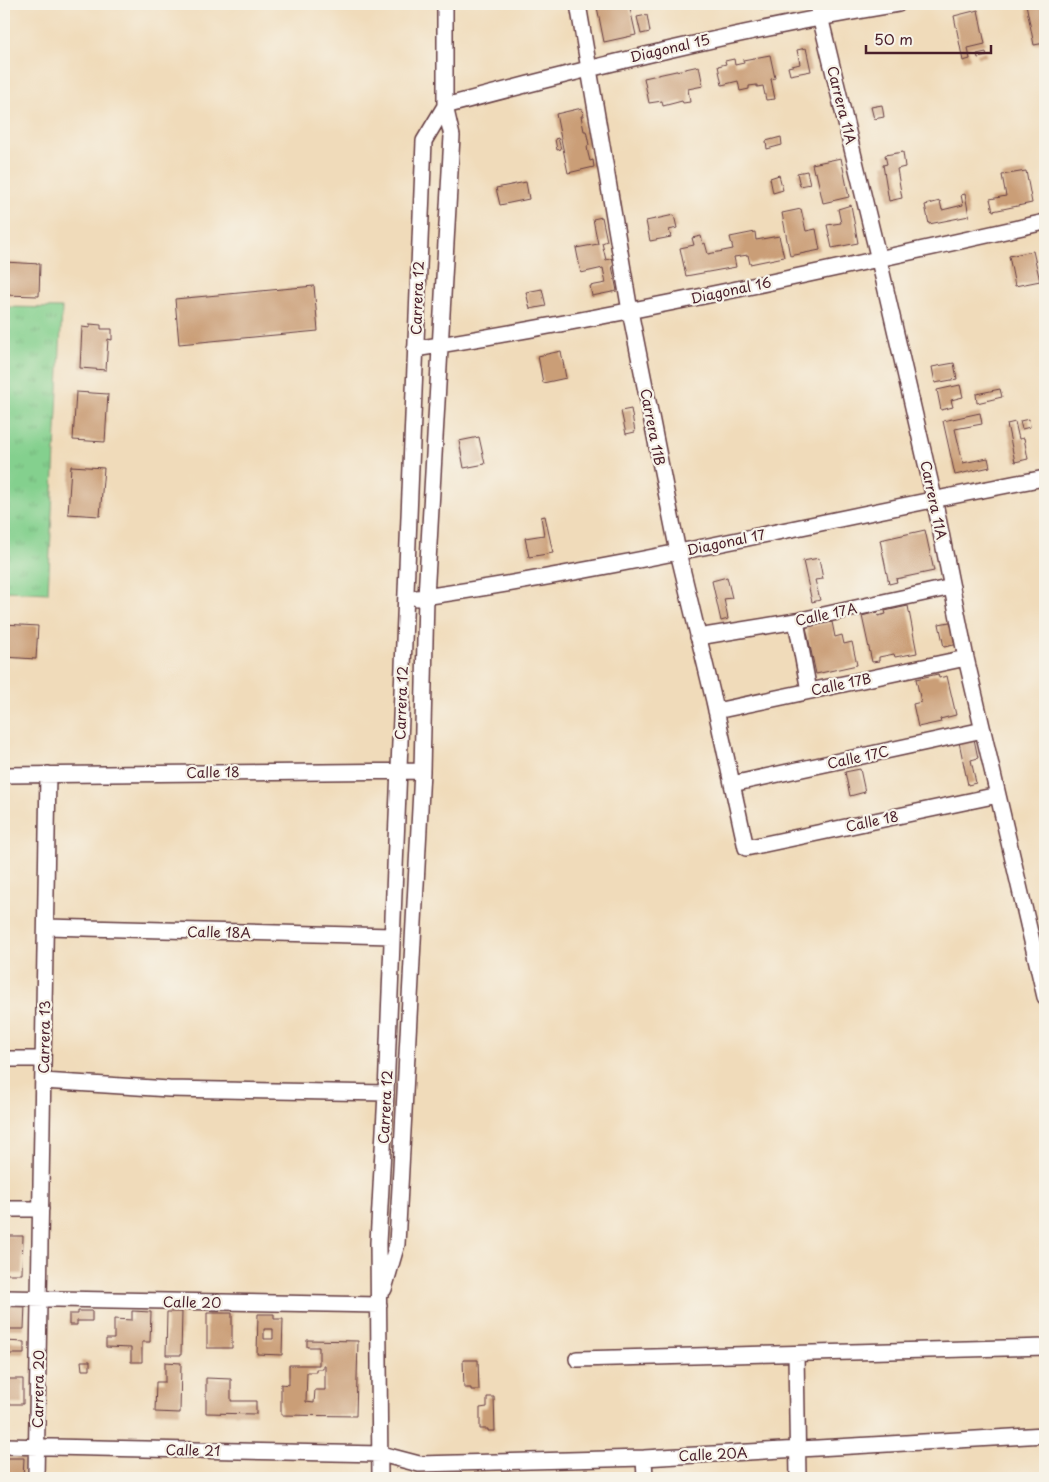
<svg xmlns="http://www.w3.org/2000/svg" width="1049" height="1482" font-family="'Playpen Sans',sans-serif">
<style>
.grass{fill:url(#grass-tufts);stroke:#67785c}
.building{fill:#ca9e77;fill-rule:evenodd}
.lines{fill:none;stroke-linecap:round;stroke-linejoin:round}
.minor-casing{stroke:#633b40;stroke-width:18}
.minor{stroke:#fff;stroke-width:15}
.labels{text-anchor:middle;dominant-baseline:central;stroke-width:4.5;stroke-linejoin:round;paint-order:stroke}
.street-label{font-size:14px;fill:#4a1f2b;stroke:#f7f3e8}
</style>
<defs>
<pattern id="grass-tufts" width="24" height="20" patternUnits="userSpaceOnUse" patternTransform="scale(1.25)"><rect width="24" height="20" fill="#84d08e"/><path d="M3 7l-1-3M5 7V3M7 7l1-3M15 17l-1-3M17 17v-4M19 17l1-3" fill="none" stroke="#74b27b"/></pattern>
</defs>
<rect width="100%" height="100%" fill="#f7f3e8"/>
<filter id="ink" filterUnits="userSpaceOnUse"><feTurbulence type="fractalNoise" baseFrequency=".02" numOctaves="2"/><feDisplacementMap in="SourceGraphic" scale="10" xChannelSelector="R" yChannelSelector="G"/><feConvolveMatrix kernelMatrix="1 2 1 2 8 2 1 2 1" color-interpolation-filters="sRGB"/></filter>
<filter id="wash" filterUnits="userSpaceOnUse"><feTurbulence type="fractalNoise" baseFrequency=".0096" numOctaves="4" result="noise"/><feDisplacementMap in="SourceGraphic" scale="20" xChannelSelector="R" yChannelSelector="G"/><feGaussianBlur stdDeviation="1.12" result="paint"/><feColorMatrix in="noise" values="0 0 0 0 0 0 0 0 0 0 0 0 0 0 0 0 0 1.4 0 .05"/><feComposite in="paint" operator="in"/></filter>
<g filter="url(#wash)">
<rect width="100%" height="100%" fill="#f0dbba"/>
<path class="grass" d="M 4,307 L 62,308 L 48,593 L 4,591 Z"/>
<g id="blocks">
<path class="building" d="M 614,4 L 629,4 L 636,35 L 604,42 L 597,7 Z
M 760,4 L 784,4 L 784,5 L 761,10 Z
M 1026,4 L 1045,4 L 1045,43 L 1034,45 Z
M 978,10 L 985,44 L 968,48 L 970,59 L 963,61 L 954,16 Z
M 647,15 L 650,32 L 641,34 L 637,17 Z
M 806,48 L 811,71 L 790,75 L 788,67 L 800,64 L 797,50 Z
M 986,52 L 987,56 L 978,58 L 977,54 Z
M 770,55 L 775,78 L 771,79 L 775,99 L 766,100 L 763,86 L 757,87 L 757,85 L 749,86 L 749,89 L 740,91 L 738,81 L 722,85 L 718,66 L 726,64 L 725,61 L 734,59 L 735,65 L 744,63 L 743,60 Z
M 699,66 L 703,86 L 688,89 L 690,102 L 683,103 L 682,101 L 663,106 L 662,101 L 649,103 L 644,78 Z
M 882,105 L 884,117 L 874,119 L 871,107 Z
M 582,108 L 583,116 L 581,116 L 584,131 L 586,131 L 587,135 L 589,145 L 587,146 L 588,153 L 590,161 L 593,160 L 594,167 L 568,173 L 556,114 Z
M 781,137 L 782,145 L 767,149 L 766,141 Z
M 558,138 L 561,149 L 557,150 L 555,139 Z
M 903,152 L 905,167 L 897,169 L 902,198 L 889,201 L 883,165 L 887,164 L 885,155 Z
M 841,158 L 849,197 L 823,203 L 816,172 L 814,173 L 812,164 Z
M 807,171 L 810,184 L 800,186 L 797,173 Z
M 1026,171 L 1032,203 L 993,211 L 990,199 L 1006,196 L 1002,175 Z
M 779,175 L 783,190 L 773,193 L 770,178 Z
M 526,182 L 529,199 L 500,205 L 496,188 Z
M 965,194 L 969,216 L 929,224 L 925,205 L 940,201 L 942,210 L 963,205 L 961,195 Z
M 851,205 L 858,243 L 832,248 L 827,225 L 841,223 L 838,209 Z
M 801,209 L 806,231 L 816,229 L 820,250 L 790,256 L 782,213 Z
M 674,215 L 677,228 L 669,230 L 671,237 L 650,241 L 646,221 Z
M 602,217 L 607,241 L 602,243 L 606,260 L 613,258 L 615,266 L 612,266 L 617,291 L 592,296 L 590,286 L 606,283 L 603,268 L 581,273 L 576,248 L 598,244 L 593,219 Z
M 755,232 L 756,240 L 779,236 L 784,257 L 750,264 L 748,255 L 734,257 L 736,267 L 686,276 L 680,248 L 694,245 L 692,238 L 701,236 L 703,244 L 705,243 L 708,254 L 733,249 L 730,237 Z
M 1033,251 L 1040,281 L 1015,286 L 1009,256 Z
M 4,262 L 40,264 L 39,296 L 4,295 Z
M 314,286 L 318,331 L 179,344 L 175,299 Z
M 542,289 L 546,306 L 530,309 L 526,292 Z
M 90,324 L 101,325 L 101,329 L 112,329 L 112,340 L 108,339 L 106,370 L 80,368 L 82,327 L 90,328 Z
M 561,351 L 566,378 L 543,383 L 538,356 Z
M 954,363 L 957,379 L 935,383 L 932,367 Z
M 960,385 L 963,397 L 951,400 L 953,407 L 941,410 L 937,390 Z
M 1000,389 L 1002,397 L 977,403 L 976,394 Z
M 76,392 L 108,394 L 105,442 L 73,440 Z
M 631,409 L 635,432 L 626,434 L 621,411 Z
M 980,413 L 982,424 L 955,429 L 963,463 L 988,458 L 990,467 L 955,475 L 943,421 Z
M 1029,419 L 1030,427 L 1022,429 L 1020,421 Z
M 1015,422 L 1019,439 L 1024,438 L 1028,459 L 1015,462 L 1007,424 Z
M 479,437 L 485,464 L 464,468 L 459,441 Z
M 71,466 L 104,468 L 100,516 L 68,514 Z
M 545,516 L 553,553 L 529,557 L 525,538 L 544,535 L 541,517 Z
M 925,530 L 934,571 L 896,579 L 897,582 L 889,584 L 880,540 Z
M 819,558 L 823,579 L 815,580 L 820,600 L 812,602 L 803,561 Z
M 727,577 L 732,598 L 724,599 L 728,619 L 721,621 L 712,581 Z
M 908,606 L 917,653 L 895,657 L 894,654 L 879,657 L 879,661 L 872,662 L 862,616 L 877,612 L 878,616 L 886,614 L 885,611 Z
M 955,621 L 959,644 L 944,647 L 939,624 Z
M 832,622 L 835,637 L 842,635 L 844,644 L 852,642 L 857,665 L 816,674 L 806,627 Z
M 4,624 L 38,626 L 36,659 L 4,657 Z
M 938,674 L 939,678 L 947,676 L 956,715 L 940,719 L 941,722 L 918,727 L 913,704 L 921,702 L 916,679 Z
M 974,739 L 978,758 L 971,760 L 976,783 L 968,785 L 959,742 Z
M 860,769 L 865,792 L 850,796 L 845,772 Z
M 4,1236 L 23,1236 L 22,1274 L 4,1274 Z
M 4,1304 L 25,1304 L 24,1329 L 4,1329 Z
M 78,1311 L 92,1311 L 92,1321 L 77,1321 L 77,1325 L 69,1325 L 69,1314 L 78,1314 Z
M 132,1311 L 151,1312 L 150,1342 L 142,1342 L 142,1362 L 131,1362 L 131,1348 L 106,1347 L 106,1339 L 114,1339 L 114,1319 L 132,1320 Z
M 167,1312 L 182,1312 L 181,1355 L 166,1355 Z
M 207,1313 L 232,1313 L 232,1348 L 207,1348 Z
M 258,1314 L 274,1314 L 274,1319 L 283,1319 L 282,1355 L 257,1354 ZM 264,1329 L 273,1329 L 273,1339 L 264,1339 Z
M 307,1340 L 358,1341 L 356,1416 L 281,1415 L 281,1384 L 289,1385 L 289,1365 L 319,1365 L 319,1347 L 307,1347 ZM 323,1365 L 325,1365 L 325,1390 L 315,1390 L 314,1403 L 306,1402 L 307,1372 L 316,1372 L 316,1369 L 323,1369 Z
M 4,1341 L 24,1342 L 24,1354 L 4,1354 Z
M 463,1360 L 478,1360 L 479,1390 L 471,1390 L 471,1388 L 464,1388 Z
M 81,1361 L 90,1361 L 90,1370 L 82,1370 Z
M 165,1362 L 181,1363 L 180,1413 L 155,1412 L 156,1382 L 165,1382 Z
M 206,1378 L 231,1379 L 231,1401 L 256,1401 L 256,1414 L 206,1413 Z
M 4,1379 L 23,1379 L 23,1404 L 4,1404 Z
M 487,1397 L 494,1397 L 495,1431 L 488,1431 L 488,1429 L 480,1429 L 480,1408 L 487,1407 Z
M 4,1458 L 24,1458 L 23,1478 L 4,1478 Z"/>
</g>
</g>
<g filter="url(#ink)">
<use href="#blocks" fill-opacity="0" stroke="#633b40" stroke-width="1"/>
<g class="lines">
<defs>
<path id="minor" d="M 578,4 L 630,311 L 678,552 L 714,701 L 746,848 L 998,795
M 817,4 L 879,260 L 934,498 L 966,658 L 1045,997
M 445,106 C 595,66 745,29 898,4
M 415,349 C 627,315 836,269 1045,222
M 417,598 C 628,568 835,517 1045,478
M 796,621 L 809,691
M 698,637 L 796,621 L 952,587
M 716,711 L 966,658
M 4,775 L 422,771
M 732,784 L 983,730
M 46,927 L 392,936
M 4,1059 L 43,1059
M 43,1081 L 169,1089 L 386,1093
M 4,1209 L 41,1209
M 384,1289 L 397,1244 L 422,771 L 426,597 L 452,136 L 445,106 L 445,4
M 4,1298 L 379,1305
M 796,1354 L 798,1478
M 577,1359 L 1045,1347
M 4,1446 L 381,1454 L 419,1464 L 644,1458 L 1045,1435
M 644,1458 L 645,1478
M 36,1478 L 48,774
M 380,1478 L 378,1243 L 386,1093 L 424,141 L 445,106"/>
</defs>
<use href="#minor" class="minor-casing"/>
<use href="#minor" class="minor"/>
</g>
</g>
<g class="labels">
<g class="street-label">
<text transform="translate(670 48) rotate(-13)">Diagonal 15</text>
<text transform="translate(842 105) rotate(76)">Carrera 11A</text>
<text transform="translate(731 290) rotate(-12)">Diagonal 16</text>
<text transform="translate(417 298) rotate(-88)">Carrera 12</text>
<text transform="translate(653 427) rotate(79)">Carrera 11B</text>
<text transform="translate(934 500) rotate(78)">Carrera 11A</text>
<text transform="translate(726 542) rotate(-12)">Diagonal 17</text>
<text transform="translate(826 614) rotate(-12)">Calle 17A</text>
<text transform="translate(841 684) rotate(-12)">Calle 17B</text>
<text transform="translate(401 703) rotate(-88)">Carrera 12</text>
<text transform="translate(858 757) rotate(-12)">Calle 17C</text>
<text transform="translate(213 772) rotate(-1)">Calle 18</text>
<text transform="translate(872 821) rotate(-12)">Calle 18</text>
<text transform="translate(219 932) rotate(1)">Calle 18A</text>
<text transform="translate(44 1037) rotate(-89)">Carrera 13</text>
<text transform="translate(385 1107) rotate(-87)">Carrera 12</text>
<text transform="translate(192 1302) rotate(1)">Calle 20</text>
<text transform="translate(38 1389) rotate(-89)">Carrera 20</text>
<text transform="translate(193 1450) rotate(1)">Calle 21</text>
<text transform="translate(713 1454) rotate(-3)">Calle 20A</text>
</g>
</g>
<rect width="1049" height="1482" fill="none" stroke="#f7f3e8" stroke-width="20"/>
<path d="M866 45v8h125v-8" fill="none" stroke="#4a1f2b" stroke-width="2.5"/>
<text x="874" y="45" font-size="15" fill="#4a1f2b" stroke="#f7f3e8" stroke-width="4" paint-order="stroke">50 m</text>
</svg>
